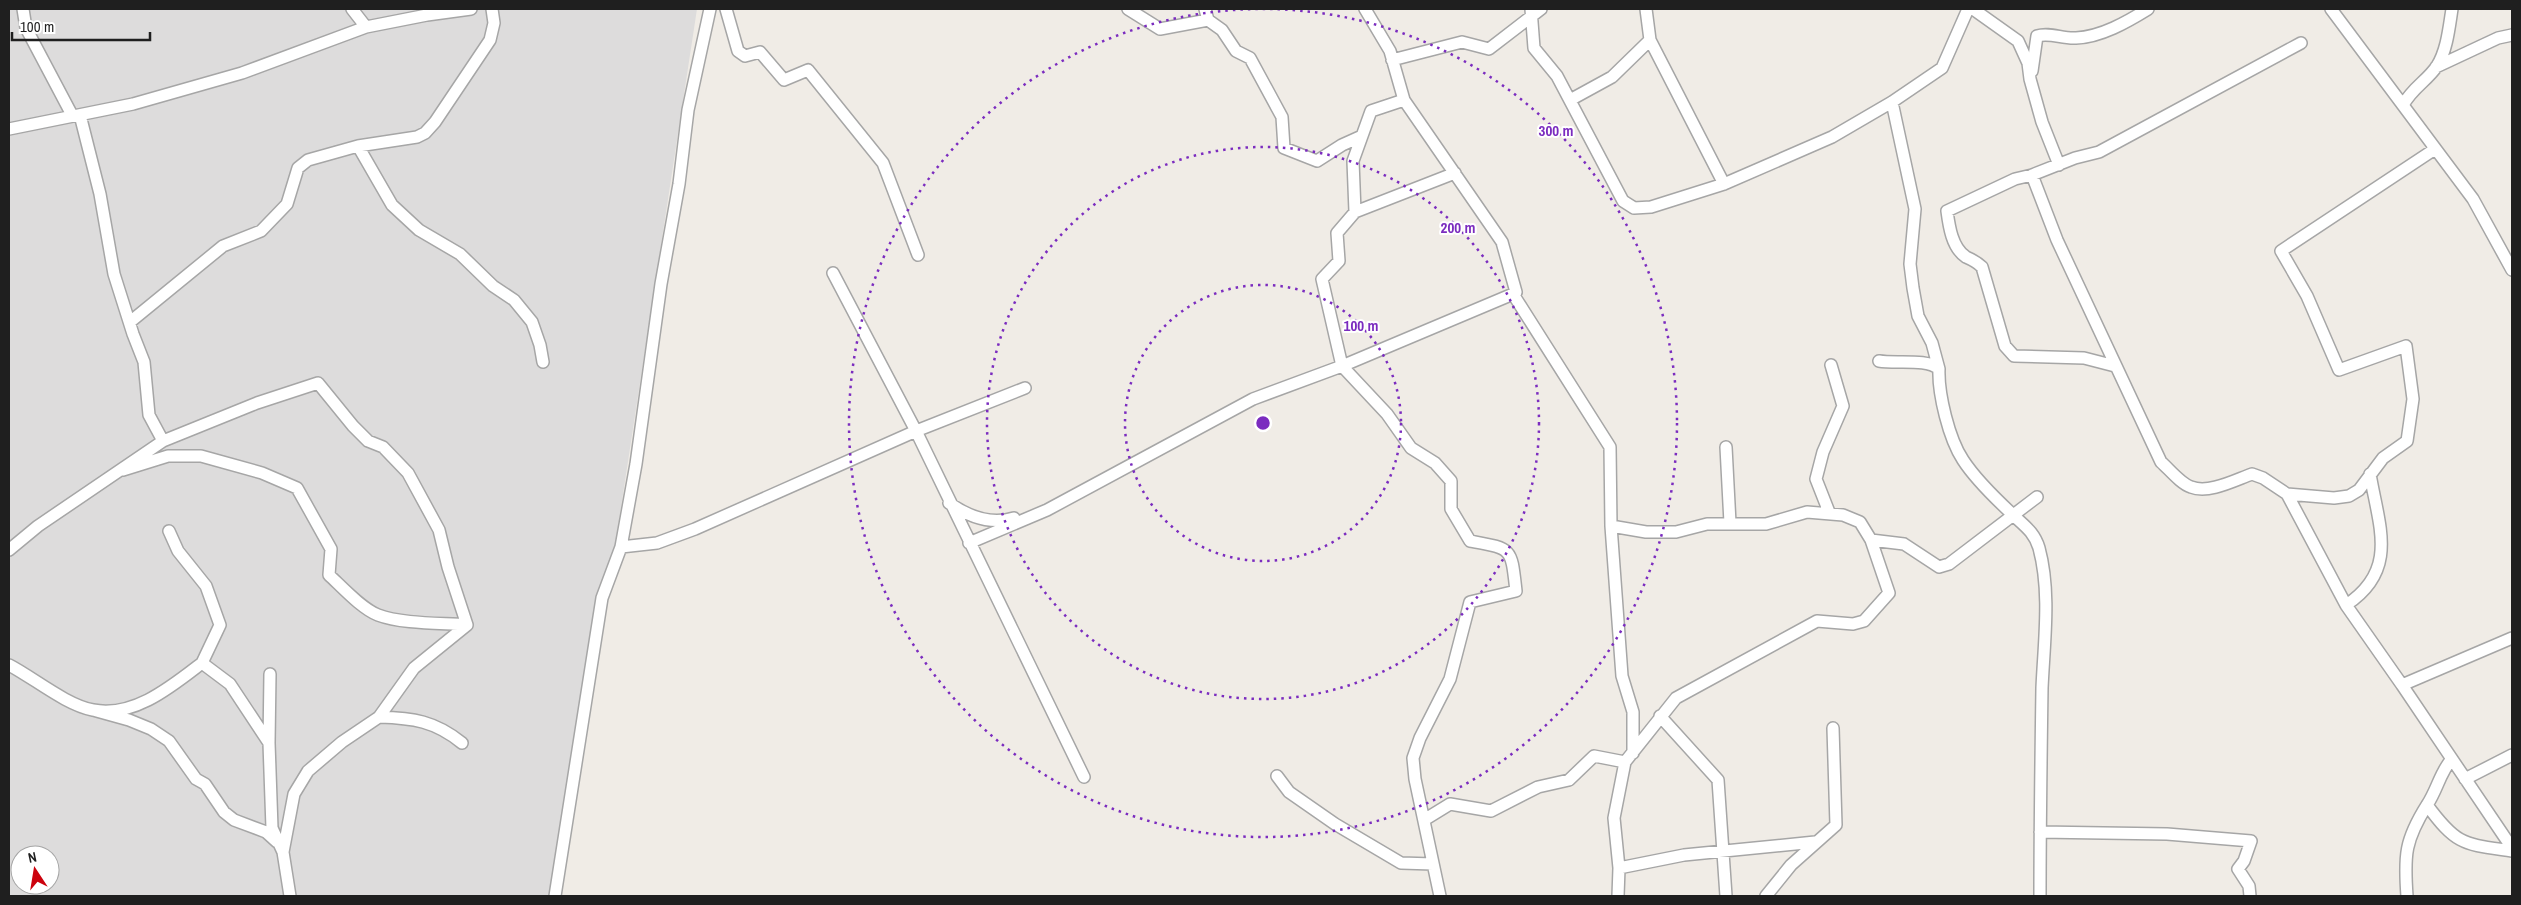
<svg xmlns="http://www.w3.org/2000/svg" width="2521" height="905" font-family="'Archivo Narrow',sans-serif">
<style>
.residential{fill:#dddcdc;fill-rule:evenodd}
.lines{fill:none;stroke-linecap:round;stroke-linejoin:round}
.minor-casing{stroke:#a6a6a6;stroke-width:14}
.minor{stroke:#fff;stroke-width:11}
.ring{fill:none;stroke:#7b2cbf;stroke-width:2.5;stroke-dasharray:2.5 5}
.centre{fill:#7b2cbf;stroke:#fff;stroke-width:2.5}
.ring-label{font-size:15px;text-anchor:middle;font-weight:bold;fill:#7b2cbf;stroke:#fff;stroke-width:4;stroke-linejoin:round;paint-order:stroke}
</style>
<rect width="100%" height="100%" fill="#f0ece6"/>
<path class="residential" d="M 9,9 L 697,9 L 566,868 L 560,896 L 9,896 ZM 20,855 L 50,855 L 50,885 L 20,885 Z"/>
<g class="lines">
<defs>
<path id="minor" d="M 23,9 L 26,28 L 72,115
M 352,9 L 366,27
M 726,9 L 738,51 L 745,56 L 760,52 L 784,80 L 808,70 L 883,163 L 918,255
M 1128,9 L 1160,29 L 1208,20 L 1205,9
M 1365,9 L 1390,51 L 1404,100 L 1502,242 L 1516,292 L 1513,294 L 1610,447 L 1611,526 L 1622,676 L 1633,712 L 1633,753
M 1531,9 L 1534,48 L 1557,76 L 1623,201 L 1634,208 L 1651,207 L 1724,184 L 1832,137 L 1892,102 L 1942,68 L 1968,9
M 1973,9 L 2018,41 L 2028,63 L 2030,79 L 2042,122 L 2059,165
M 2331,9 L 2473,199 L 2512,270
M 1208,20 L 1222,30 L 1236,51 L 1250,58 L 1282,117 L 1284,148 L 1317,161 L 1342,145 L 1362,136
M 1650,40 L 1724,184
M 1392,60 L 1462,42 L 1489,49 L 1541,9
M 2436,67 L 2498,38 L 2512,35
M 2032,71 L 2037,36 C 2050,32 2062,39 2076,38 C 2101,37 2127,22 2148,9
M 1570,100 L 1612,77 L 1650,40 L 1646,9
M 1892,102 L 1915,209 L 1910,264 L 1913,288 L 1918,316 L 1932,343 L 1939,369
M 2403,105 C 2413,87 2427,81 2437,66 C 2447,50 2449,28 2452,9
M 80,115 L 100,194 L 114,274 L 133,334 L 144,362 L 149,415 L 163,441
M 9,129 L 133,104 L 242,73 L 366,27 L 427,15 L 471,9
M 358,146 L 392,205 L 419,230 L 460,254 L 493,286 L 514,300 L 532,322 L 540,345 L 543,362
M 2032,175 L 2057,240 L 2161,462 C 2169,469 2181,484 2191,487 C 2209,494 2235,480 2252,474 L 2263,478 L 2287,494 L 2346,605
M 1355,212 L 1353,161 L 1371,111 L 1404,100
M 833,273 L 916,431 L 1025,388
M 130,322 L 223,246 L 261,231 L 287,204 L 298,168 L 308,160 L 358,146 L 417,137 L 425,133 L 435,122 L 490,40 L 494,23 L 492,9
M 1879,361 C 1896,364 1927,358 1939,369 C 1938,394 1949,439 1963,460 C 1974,477 1996,499 2011,513 C 2023,525 2034,531 2039,548 C 2051,592 2044,642 2042,688 C 2041,757 2040,827 2040,896
M 2115,366 L 2084,358 L 2014,356 L 2005,346 L 1982,267 C 1977,262 1973,260 1966,257 C 1952,248 1949,226 1947,211 L 2015,179 L 2032,175 L 2075,158 L 2099,152 L 2301,43
M 1726,447 L 1730,523
M 123,470 L 168,456 L 201,456 L 262,473 L 297,488 L 331,549 L 329,575 C 342,587 362,609 378,615 C 402,624 441,623 467,625 L 414,668 L 379,717 L 342,742 L 308,771 L 294,794 L 283,852 L 290,896
M 2370,474 C 2379,527 2399,570 2346,605 L 2402,685
M 2287,494 L 2334,498 L 2349,496 L 2359,490 L 2383,458 L 2407,441 L 2413,399 L 2406,346 L 2339,370 L 2307,296 L 2281,251 L 2435,149
M 949,503 C 969,517 991,525 1014,518
M 1829,512 L 1816,479 L 1823,452 L 1843,406 L 1831,365
M 1611,526 L 1646,532 L 1676,532 L 1707,524 L 1766,524 L 1807,512 L 1843,515 L 1860,522 L 1871,540 L 1889,593 L 1864,621 L 1853,624 L 1817,621 L 1676,698 L 1625,762 L 1614,818 L 1619,868 L 1618,896
M 169,531 L 178,551 L 206,586 L 220,625 L 202,663 L 230,684 L 269,743 L 272,828 L 283,852
M 1871,540 L 1904,544 L 1939,567 L 1949,564 L 2037,497
M 969,543 L 1047,510 L 1253,399 L 1342,366 L 1322,279 L 1339,261 L 1337,233 L 1355,212 L 1455,173
M 621,547 L 657,543 L 695,529 L 916,431 L 1084,777
M 9,550 L 38,526 L 163,441 L 257,403 L 318,383 L 353,426 L 368,441 L 383,447 L 408,473 L 439,530 L 448,567 L 467,625
M 2512,638 L 2402,685 L 2512,848
M 9,665 C 34,678 66,705 93,710 C 134,718 172,686 202,663
M 93,710 L 129,720 L 151,729 L 169,741 L 196,779 L 205,784 L 224,812 L 234,820 L 266,832 L 277,842
M 1660,716 L 1718,780 L 1726,896
M 379,717 C 413,718 435,721 462,743
M 269,743 L 270,674
M 1277,776 L 1289,792 L 1335,824 L 1401,863 L 1433,864
M 2465,779 L 2512,755
M 2427,805 C 2437,790 2440,773 2451,760
M 1424,820 L 1450,804 L 1491,811 L 1538,787 L 1569,780 L 1594,756 L 1625,762
M 2040,832 L 2167,834 L 2251,841 L 2244,861 L 2238,869 L 2249,886 L 2250,896
M 1619,868 L 1684,855 L 1815,842
M 555,896 L 602,598 L 621,547 L 636,464 L 661,284 L 679,184 L 688,110 L 710,9
M 1440,896 L 1415,779 L 1413,758 L 1420,738 L 1450,679 L 1470,602 L 1516,591 C 1511,547 1513,549 1470,541 L 1451,509 L 1451,481 L 1435,463 L 1411,448 L 1387,414 L 1342,366 L 1513,294
M 1766,896 L 1791,865 L 1836,825 L 1833,728
M 2407,896 C 2404,855 2405,840 2427,805 C 2457,846 2464,844 2512,851"/>
</defs>
<use href="#minor" class="minor-casing"/>
<use href="#minor" class="minor"/>
</g>
<g class="ring">
<circle cx="1263" cy="423" r="138"/>
<circle cx="1263" cy="423" r="276"/>
<circle cx="1263" cy="423" r="414"/>
</g>
<circle cx="1263" cy="423" r="8" class="centre"/>
<g class="ring-label">
<text x="1556" y="136">300 m</text>
<text x="1458" y="233">200 m</text>
<text x="1361" y="331">100 m</text>
</g>
<rect width="2521" height="905" fill="none" stroke="#1f1f1f" stroke-width="20"/>
<g transform="translate(35 870) rotate(348)"><circle r="24" fill="#ffffff" stroke="#a5a5a5"/>
<path d="M0-4L9 19L0 12L-9 19Z" fill="#cc020d"/>
<text y="-8" font-size="14" font-weight="bold" text-anchor="middle" fill="#1f1f1f">N</text>
</g>
<path d="M12 32v8h138v-8" fill="none" stroke="#1f1f1f" stroke-width="2.5"/>
<text x="20" y="32" font-size="15" fill="#1f1f1f" stroke="#ffffff" stroke-width="4" paint-order="stroke">100 m</text>
</svg>
